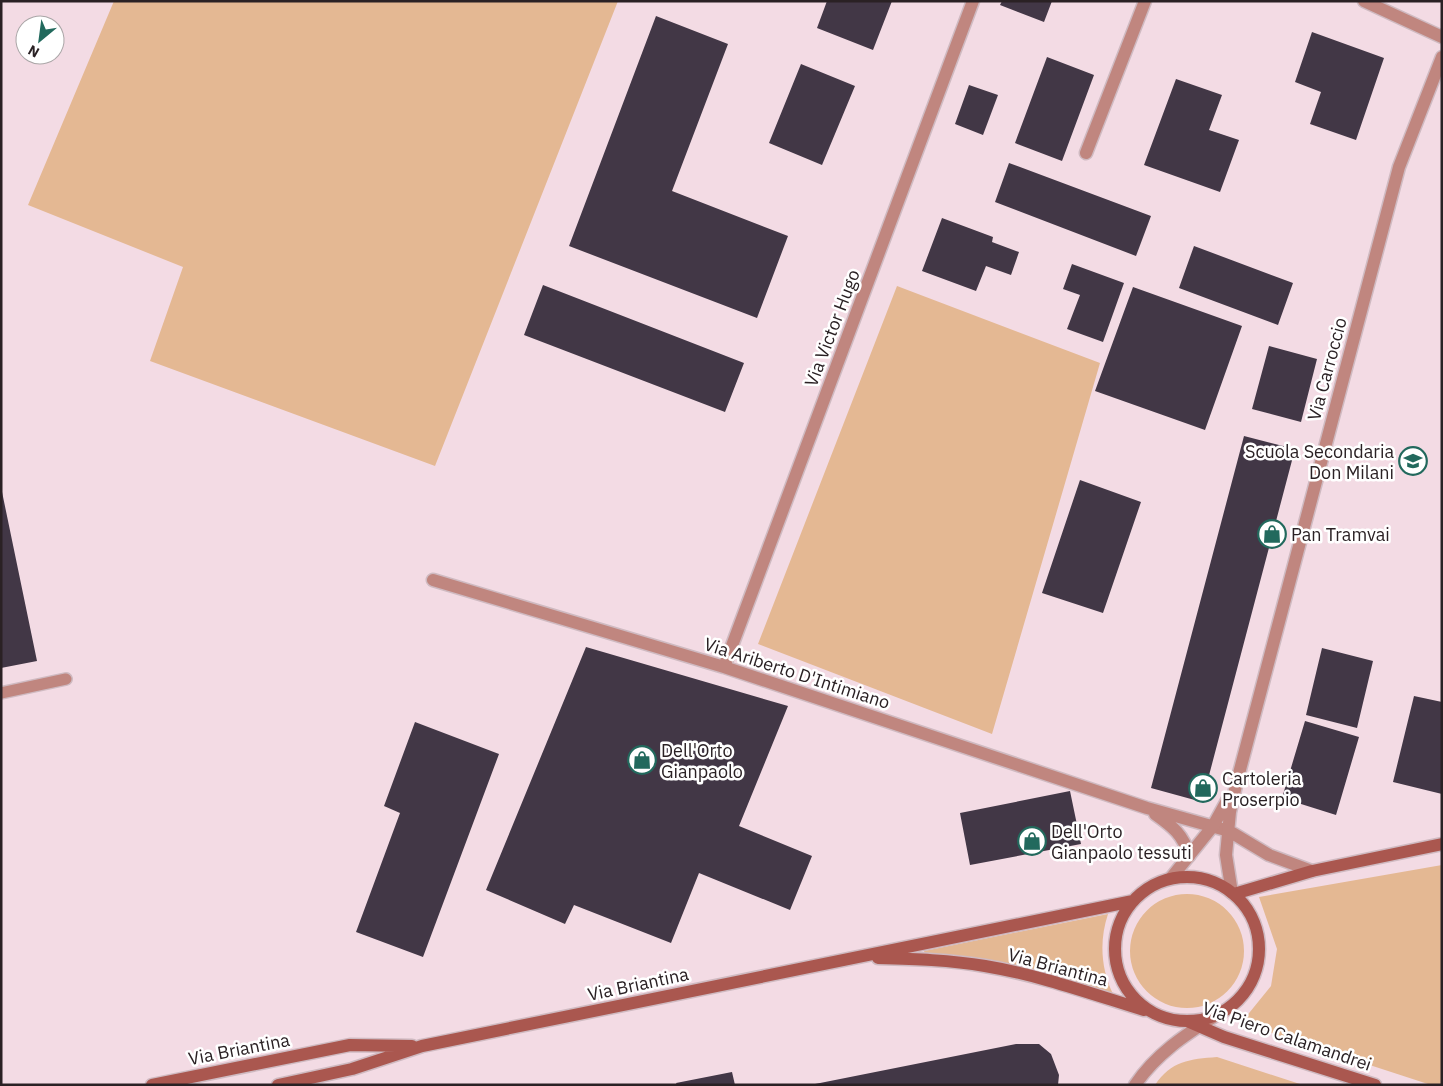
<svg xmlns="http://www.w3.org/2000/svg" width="1443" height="1086" font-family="'IBM Plex Sans',sans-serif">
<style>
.green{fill:#e4b893}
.building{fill:#423746}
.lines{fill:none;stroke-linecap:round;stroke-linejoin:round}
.service-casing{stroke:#cfbac1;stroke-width:14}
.minor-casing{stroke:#cfbac1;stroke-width:15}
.tertiary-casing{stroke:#cfbac1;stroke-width:15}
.secondary-casing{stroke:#cfbac1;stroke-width:15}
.service{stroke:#c0867f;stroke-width:11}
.minor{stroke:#c0867f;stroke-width:12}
.tertiary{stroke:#c0867f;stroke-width:12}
.secondary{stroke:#aa574f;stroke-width:12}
.labels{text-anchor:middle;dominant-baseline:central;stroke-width:5;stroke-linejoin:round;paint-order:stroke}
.street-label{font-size:18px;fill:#2a2124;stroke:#fff}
.poi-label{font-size:18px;fill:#2a2124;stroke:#fff;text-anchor:start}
</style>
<rect width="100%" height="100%" fill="#f3dbe4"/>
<path class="green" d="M 114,1 L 618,1 L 435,466 L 150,361 L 183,267 L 28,205 Z
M 897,286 L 1100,363 L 992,734 L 758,644 Z
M 1442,865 L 1442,1085 L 1431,1085 L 1241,1023 L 1271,986 L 1277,949 L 1259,897 Z
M1130 951a57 57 0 1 1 114 0a57 57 0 1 1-114 0Z
M 1108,914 C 1099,941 1101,969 1113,994 L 1058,977 L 981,959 L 925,954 L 924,951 Z
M 1217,1057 L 1303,1085 L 1155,1085 C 1171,1061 1190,1059 1217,1057 Z"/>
<path class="building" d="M 827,1 L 892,1 L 873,50 L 817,28 Z
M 1002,1 L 1052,1 L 1044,22 L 1000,5 Z
M 656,16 L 728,44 L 672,191 L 788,236 L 757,318 L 569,246 Z
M 1312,32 L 1384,58 L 1356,140 L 1310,124 L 1321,92 L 1295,82 Z
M 1047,57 L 1094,75 L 1062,161 L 1015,143 Z
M 801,64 L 855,86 L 822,165 L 769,143 Z
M 1176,79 L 1222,95 L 1209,130 L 1239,140 L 1220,192 L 1144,165 Z
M 969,85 L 998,95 L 983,135 L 955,124 Z
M 1009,163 L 1151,216 L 1136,256 L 995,202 Z
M 942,218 L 993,237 L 992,242 L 1019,252 L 1011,275 L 986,266 L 976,291 L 922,271 Z
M 1194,246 L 1293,283 L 1278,325 L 1179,288 Z
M 1072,264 L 1124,283 L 1103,342 L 1067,329 L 1080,295 L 1063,289 Z
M 543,285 L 744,363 L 725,412 L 524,335 Z
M 1133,287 L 1242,326 L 1205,430 L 1095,391 Z
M 1269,346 L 1317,359 L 1301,422 L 1252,409 Z
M 1244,436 L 1295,449 L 1202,802 L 1151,788 Z
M 1080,480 L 1141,502 L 1103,613 L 1042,593 Z
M 1,487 L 37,661 L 1,668 Z
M 586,647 L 788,706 L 739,826 L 812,856 L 790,910 L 699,873 L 671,943 L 574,905 L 565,924 L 486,890 Z
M 1322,648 L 1373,661 L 1357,728 L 1306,715 Z
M 1414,696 L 1442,702 L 1442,794 L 1393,782 Z
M 1305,721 L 1359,737 L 1336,815 L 1282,798 Z
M 415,722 L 499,754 L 423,957 L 356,932 L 400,813 L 384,806 Z
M 1070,791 L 1081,844 L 970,865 L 960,813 Z
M 1016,1044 L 1039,1044 L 1051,1054 L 1059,1075 L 1058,1085 L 810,1085 Z
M 732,1072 L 735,1085 L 677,1085 L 676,1083 Z"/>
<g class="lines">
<defs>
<path id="service" d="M 1,693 L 66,679"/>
<path id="minor" d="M 1364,1 L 1442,37
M 1086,153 L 1145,1
M 433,580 L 724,667 L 1147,808 L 1229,831
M 724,667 L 973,1
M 1155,814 C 1172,826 1184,835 1189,856
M 1135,1085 C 1156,1054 1185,1035 1215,1016"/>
<path id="tertiary" d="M 1229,831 L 1269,855 L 1312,871
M 1171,878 L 1213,826 L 1228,799
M 1232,893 L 1226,855 L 1230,812 L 1237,781 L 1399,167 L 1442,57"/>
<path id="secondary" d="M1115 949a72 72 0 1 1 144 0a72 72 0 1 1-144 0Z
M 1234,894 L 1312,871 L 1442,844
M 878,958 C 914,959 950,960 985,966 C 1039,975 1092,994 1144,1010
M 1187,1021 L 1224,1037 L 1375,1085
M 152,1085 L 350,1045 L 412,1046
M 278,1085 L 352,1069 L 422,1046 L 1133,901"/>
</defs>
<use href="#service" class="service-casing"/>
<use href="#minor" class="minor-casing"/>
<use href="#tertiary" class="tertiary-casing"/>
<use href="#secondary" class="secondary-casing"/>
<use href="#service" class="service"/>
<use href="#minor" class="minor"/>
<use href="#tertiary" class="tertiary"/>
<use href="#secondary" class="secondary"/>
</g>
<defs>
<symbol id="school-ring" viewBox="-11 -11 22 22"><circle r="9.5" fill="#fff" stroke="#22695d" stroke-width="1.5"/><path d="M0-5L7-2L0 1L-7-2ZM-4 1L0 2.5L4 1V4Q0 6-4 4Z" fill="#22695d"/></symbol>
<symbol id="shop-ring" viewBox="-11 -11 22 22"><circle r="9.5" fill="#fff" stroke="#22695d" stroke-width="1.5"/><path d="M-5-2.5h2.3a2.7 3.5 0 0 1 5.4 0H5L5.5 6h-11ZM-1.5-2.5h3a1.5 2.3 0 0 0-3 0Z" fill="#22695d"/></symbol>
</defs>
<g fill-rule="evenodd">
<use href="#school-ring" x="1397" y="445" width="32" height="32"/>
<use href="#shop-ring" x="1256" y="518" width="32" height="32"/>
<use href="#shop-ring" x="626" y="744" width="32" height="32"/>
<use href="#shop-ring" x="1187" y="772" width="32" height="32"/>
<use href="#shop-ring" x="1016" y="825" width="32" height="32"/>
</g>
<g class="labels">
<g class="street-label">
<text transform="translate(832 328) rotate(-69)">Via Victor Hugo</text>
<text transform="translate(1327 369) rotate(-75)">Via Carroccio</text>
<text transform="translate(797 673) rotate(18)">Via Ariberto D'Intimiano</text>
<text transform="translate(1058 967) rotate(15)">Via Briantina</text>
<text transform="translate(638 984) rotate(-12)">Via Briantina</text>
<text transform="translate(1287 1036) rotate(19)">Via Piero Calamandrei</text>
<text transform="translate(239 1049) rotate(-11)">Via Briantina</text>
</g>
<g class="poi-label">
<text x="1394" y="451" text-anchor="end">Scuola Secondaria<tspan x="1394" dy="21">Don Milani</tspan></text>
<text x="1291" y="534">Pan Tramvai</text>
<text x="661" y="750">Dell'Orto<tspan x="661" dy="21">Gianpaolo</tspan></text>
<text x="1222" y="778">Cartoleria<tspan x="1222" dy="21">Proserpio</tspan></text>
<text x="1051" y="831">Dell'Orto<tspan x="1051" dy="21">Gianpaolo tessuti</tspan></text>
</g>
</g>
<rect width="1443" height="1086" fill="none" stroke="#2a2124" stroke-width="5"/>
<g transform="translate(40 40) rotate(209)"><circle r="24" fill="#ffffff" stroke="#aaa6a7"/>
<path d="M0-4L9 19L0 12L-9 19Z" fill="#22695d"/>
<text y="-8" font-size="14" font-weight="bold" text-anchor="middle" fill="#2a2124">N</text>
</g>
</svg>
